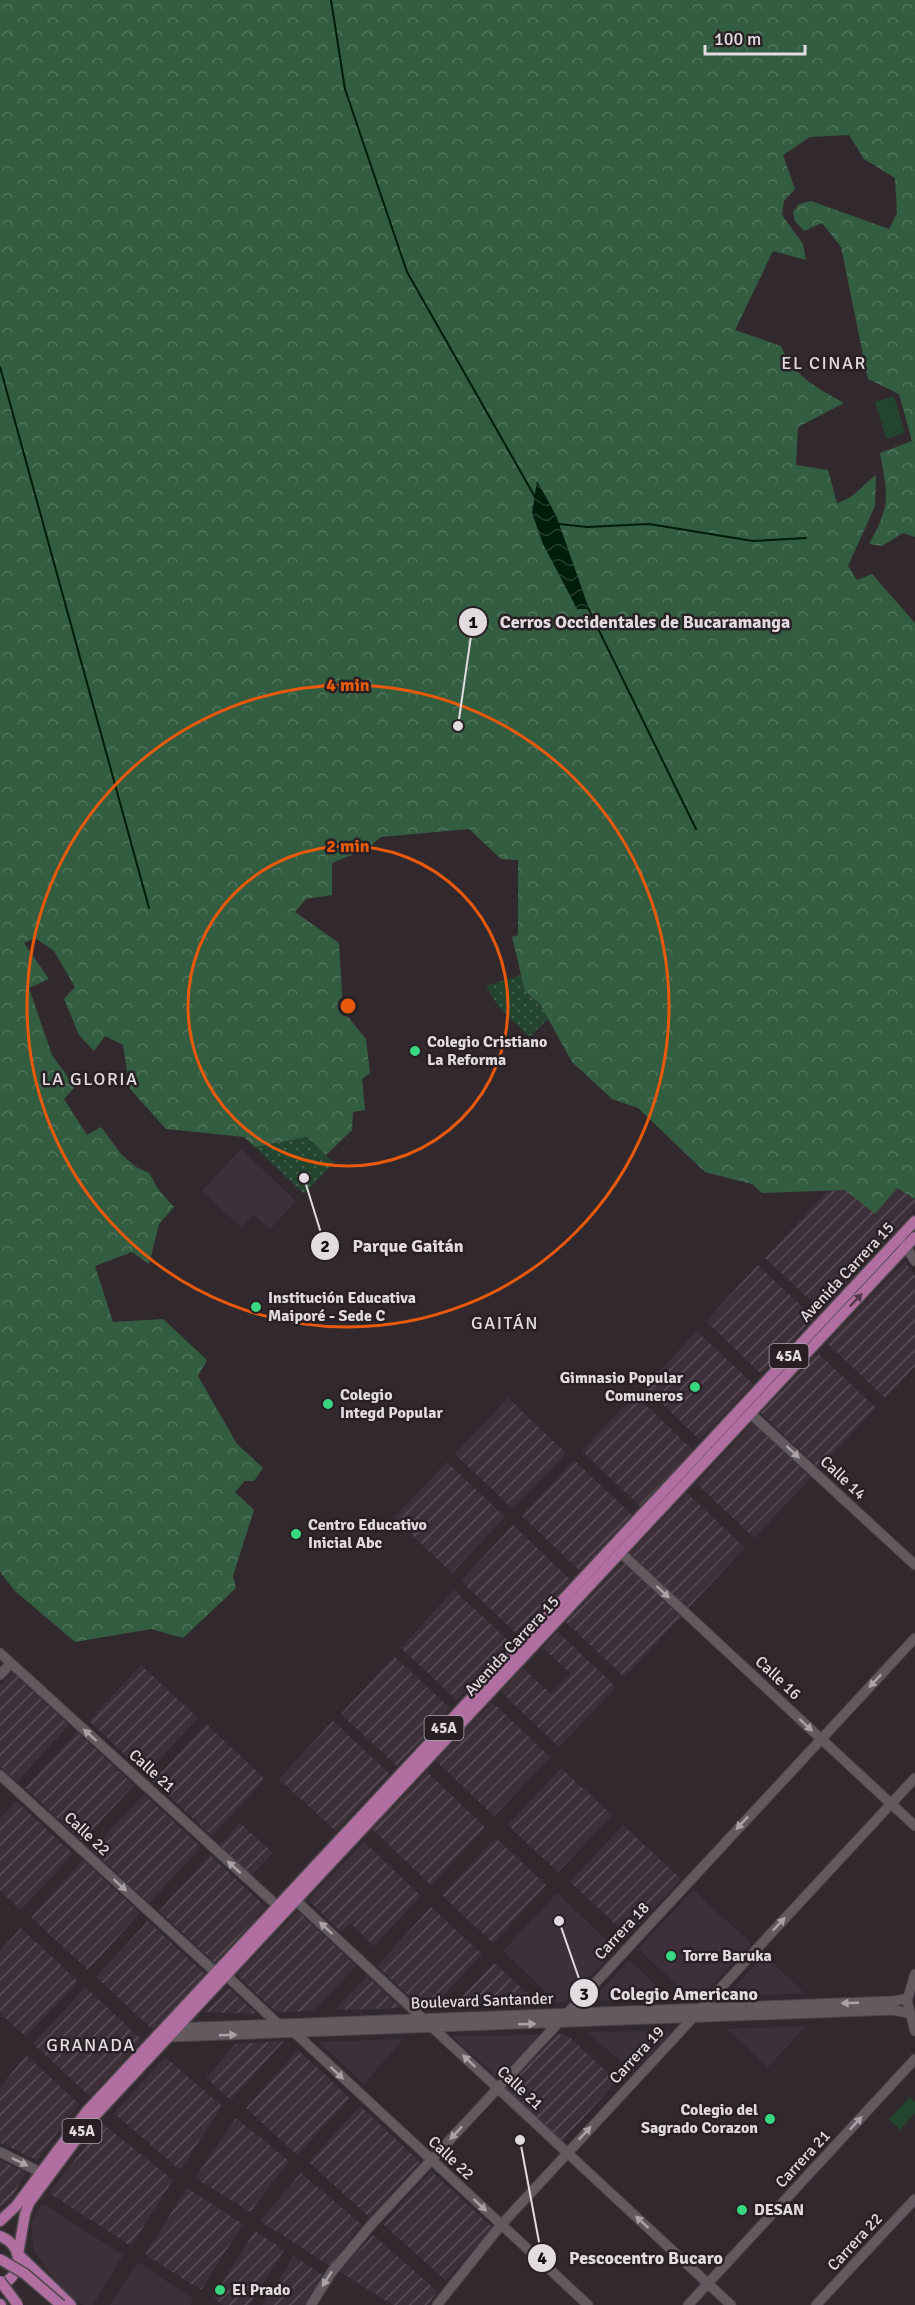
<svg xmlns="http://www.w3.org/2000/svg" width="915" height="2305" font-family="Signika,sans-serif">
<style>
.built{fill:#3e303a}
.industrial{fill:url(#industrial-furrows)}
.grass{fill:url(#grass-dots)}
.forest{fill:url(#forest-crowns)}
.pitch{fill:#23452f}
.water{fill:url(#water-waves)}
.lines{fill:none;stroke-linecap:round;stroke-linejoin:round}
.stream{stroke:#001d0b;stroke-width:2}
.secondary-casing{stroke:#4d474b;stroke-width:11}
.primary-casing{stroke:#4d474b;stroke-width:13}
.secondary{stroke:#635a60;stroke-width:9}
.primary{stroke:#b06ea1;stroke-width:10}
.primary-bridge-casing{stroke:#4d474b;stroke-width:13;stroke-linecap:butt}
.primary-bridge{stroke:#b06ea1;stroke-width:10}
.oneway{fill:#51374a}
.oneway2{fill:#a9a2a6}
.ring{fill:none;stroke:#e8590c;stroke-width:3}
.poi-dot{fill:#38d880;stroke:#282025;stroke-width:2}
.labels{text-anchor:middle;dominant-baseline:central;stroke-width:5;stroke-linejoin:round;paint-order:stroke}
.shield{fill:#282025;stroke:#aaa4a8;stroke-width:1.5}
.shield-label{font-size:15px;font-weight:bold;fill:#e2dce0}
.poi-label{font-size:16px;font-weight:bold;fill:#e2dce0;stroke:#282025;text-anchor:start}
.street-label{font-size:16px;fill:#e2dce0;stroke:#282025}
.neighbourhood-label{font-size:18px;letter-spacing:1.5px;fill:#e2dce0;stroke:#282025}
.centre{fill:#e8590c;stroke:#282025;stroke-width:3}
.ring-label{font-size:18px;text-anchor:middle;font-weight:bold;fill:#e8590c;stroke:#282025;stroke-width:5;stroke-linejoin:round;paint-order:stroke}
.leader{fill:none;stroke:#e2dce0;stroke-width:2}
.callout-dot{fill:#e2dce0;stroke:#282025;stroke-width:2}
.mark-label{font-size:18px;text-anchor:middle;font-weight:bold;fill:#111}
.callout-label{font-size:18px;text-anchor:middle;font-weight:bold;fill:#e2dce0;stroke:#282025;stroke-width:5;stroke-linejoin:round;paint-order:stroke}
</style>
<defs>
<pattern id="industrial-furrows" width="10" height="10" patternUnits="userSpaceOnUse" patternTransform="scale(1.5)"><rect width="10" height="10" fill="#3e303a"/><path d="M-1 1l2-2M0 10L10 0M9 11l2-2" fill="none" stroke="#5a4d56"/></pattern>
<pattern id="grass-dots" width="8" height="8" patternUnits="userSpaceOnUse" patternTransform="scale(1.5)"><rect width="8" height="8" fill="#23452f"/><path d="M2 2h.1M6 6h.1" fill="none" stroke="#435f4d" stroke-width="1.8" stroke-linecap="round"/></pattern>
<pattern id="forest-crowns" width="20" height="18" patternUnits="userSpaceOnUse" patternTransform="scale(1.5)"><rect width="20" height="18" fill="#335d41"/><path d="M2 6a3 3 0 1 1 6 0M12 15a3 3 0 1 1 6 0" fill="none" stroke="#50745c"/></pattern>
<pattern id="water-waves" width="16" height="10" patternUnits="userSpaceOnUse" patternTransform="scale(1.5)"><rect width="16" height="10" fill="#001d0b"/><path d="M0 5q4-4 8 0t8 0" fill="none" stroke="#253d2e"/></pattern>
</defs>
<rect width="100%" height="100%" fill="#32292f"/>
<path class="built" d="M 241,1149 L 296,1201 L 270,1229 L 253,1214 L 241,1227 L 202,1191 Z
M 693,1890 L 751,1943 L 703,1995 L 689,1996 L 638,1949 Z
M 557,1893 L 616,1949 L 566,2002 L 557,2002 L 503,1951 Z
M 765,1955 L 804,1993 L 725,1997 Z
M 629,1960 L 671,1999 L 591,2001 Z
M 806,2026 L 768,2067 L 727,2029 Z
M 672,2031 L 633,2072 L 587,2032 Z
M 539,2035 L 498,2078 L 452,2036 Z
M 403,2039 L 364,2084 L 319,2042 Z
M 42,2203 L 123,2255 L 93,2305 L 84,2305 L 71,2297 L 55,2281 L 34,2251 L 31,2223 Z
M 138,2262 L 193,2299 L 190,2305 L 110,2305 Z"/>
<path class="industrial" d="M 897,1188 L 915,1199 L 915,1209 L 821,1310 L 765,1258 L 828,1191 L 845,1190 L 875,1213 Z
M 905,1261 L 915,1276 L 915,1366 L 885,1398 L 827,1343 Z
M 758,1265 L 814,1318 L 761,1374 L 706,1321 Z
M 697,1331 L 753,1384 L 700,1440 L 645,1387 Z
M 818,1353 L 876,1408 L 819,1468 L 761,1413 Z
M 635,1395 L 693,1450 L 640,1506 L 582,1451 Z
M 508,1398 L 566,1453 L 513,1509 L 455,1454 Z
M 753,1423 L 811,1478 L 754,1538 L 696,1483 Z
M 574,1460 L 632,1515 L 580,1571 L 522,1516 Z
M 447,1462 L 505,1517 L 452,1573 L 394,1518 Z
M 687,1493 L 745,1548 L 688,1608 L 630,1553 Z
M 513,1525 L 571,1580 L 519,1636 L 461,1581 Z
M 623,1562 L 681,1617 L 624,1677 L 566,1622 Z
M 454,1590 L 510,1642 L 457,1700 L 401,1648 Z
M 558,1632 L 616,1687 L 559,1747 L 501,1692 L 523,1668 L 551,1694 L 571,1674 L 543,1648 Z
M 394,1656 L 450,1708 L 397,1766 L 341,1714 Z
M 141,1665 L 198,1718 L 146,1774 L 89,1721 Z
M 12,1672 L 69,1725 L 17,1782 L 0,1766 L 0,1686 Z
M 492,1702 L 550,1757 L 494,1816 L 436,1761 Z
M 333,1721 L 389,1773 L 336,1831 L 279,1779 Z
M 206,1724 L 265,1779 L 212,1836 L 153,1781 Z
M 77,1732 L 134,1785 L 82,1841 L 25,1788 Z
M 561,1768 L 612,1815 L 558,1872 L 508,1825 Z
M 427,1772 L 485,1827 L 431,1885 L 372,1829 Z
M 144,1794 L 201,1847 L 149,1903 L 92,1850 Z
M 16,1801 L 73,1854 L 21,1910 L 0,1890 L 0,1818 Z
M 240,1823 L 273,1853 L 251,1876 L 219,1846 Z
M 623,1825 L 681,1879 L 628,1936 L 570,1882 Z
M 496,1838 L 546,1885 L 493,1943 L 442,1895 Z
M 364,1842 L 421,1896 L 374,1946 L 350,1923 L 341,1932 L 308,1900 Z
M 210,1855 L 266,1907 L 215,1963 L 159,1911 Z
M 83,1860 L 140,1913 L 88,1970 L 31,1917 Z
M 431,1907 L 482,1954 L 432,2008 L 423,2009 L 377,1966 Z
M 298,1911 L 356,1966 L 313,2011 L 276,2012 L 237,1975 Z
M 148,1921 L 205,1974 L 153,2030 L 96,1977 Z
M 21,1928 L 78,1981 L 26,2037 L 0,2013 L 0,1951 Z
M 494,1963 L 540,2005 L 454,2005 Z
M 367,1976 L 401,2008 L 335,2010 Z
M 85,1987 L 142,2040 L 90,2096 L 33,2044 Z
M 229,1988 L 257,2014 L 204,2012 Z
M 557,2034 L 567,2035 L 617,2081 L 562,2141 L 506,2089 Z
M 284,2041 L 231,2100 L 206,2078 L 236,2044 Z
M 298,2050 L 350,2098 L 297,2155 L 246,2108 Z
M 26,2055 L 79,2104 L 37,2160 L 0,2143 L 0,2088 Z
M 165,2057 L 222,2106 L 180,2170 L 114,2113 Z
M 360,2106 L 420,2162 L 369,2217 L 309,2162 Z
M 236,2118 L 289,2161 L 250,2212 L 195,2178 Z
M 103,2124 L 173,2180 L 131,2246 L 49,2193 Z
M 0,2160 L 26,2172 L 12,2198 L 0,2208 Z
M 431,2171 L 493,2228 L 446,2281 L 383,2224 Z
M 301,2173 L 361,2224 L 330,2266 L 260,2221 Z
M 187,2188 L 243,2224 L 201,2290 L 145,2254 Z
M 255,2231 L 284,2250 L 249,2305 L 224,2305 L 213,2298 Z
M 373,2235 L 437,2291 L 428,2305 L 393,2305 L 340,2272 Z
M 294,2256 L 323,2275 L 304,2305 L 263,2305 Z"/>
<path class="grass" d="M 521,975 L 525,991 L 540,1004 L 548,1019 L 529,1037 L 498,1006 L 486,986 Z
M 307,1137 L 334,1163 L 304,1194 L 255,1147 Z"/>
<path class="forest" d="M 0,0 L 915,0 L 915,537 L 903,533 L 882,546 L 869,544 C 891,505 888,496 880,453 L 912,441 L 899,394 L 868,379 L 841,247 L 822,223 L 804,231 L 795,221 L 793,212 L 799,204 L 811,201 L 889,229 L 897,213 L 895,178 L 864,159 L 849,135 L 810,137 L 783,155 L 795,189 L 784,201 L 782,215 L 803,244 L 806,260 L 773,251 L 735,330 L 781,346 C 793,376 817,388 844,403 L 798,427 L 796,465 L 828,470 L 837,503 C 855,498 861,486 876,475 L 875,506 L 848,566 L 857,580 L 872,574 L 915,623 L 915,1199 L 897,1188 L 875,1214 L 845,1190 L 762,1193 L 752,1184 L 705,1172 L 638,1108 L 612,1099 L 572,1062 L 540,1004 L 525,991 L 512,937 L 518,935 L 518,860 L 501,859 L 469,829 L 381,837 L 368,848 L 332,863 L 332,895 L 306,899 L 295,912 L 339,943 L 343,1011 L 366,1039 L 370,1073 L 362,1079 L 365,1110 L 353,1112 L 352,1130 L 326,1155 L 307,1137 L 255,1147 L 244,1137 L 166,1129 L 130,1089 L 123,1045 L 105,1036 L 94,1051 L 79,1035 L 64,999 L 75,987 L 54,951 L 35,938 L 24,943 L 49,979 L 29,988 L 52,1055 L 75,1087 L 64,1099 L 87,1135 L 101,1127 L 121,1154 L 136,1167 L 149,1173 L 158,1189 L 174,1207 L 159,1224 L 149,1264 L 132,1252 L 95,1266 L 113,1322 L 163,1319 L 207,1360 L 198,1376 L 237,1444 L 263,1468 L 254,1481 L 245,1481 L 235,1492 L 254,1510 L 233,1576 L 236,1588 L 183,1638 L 151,1629 L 75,1642 L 15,1591 L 0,1572 Z"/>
<path class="pitch" d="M 894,396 L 905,433 L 886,439 L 875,402 Z
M 910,2097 L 915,2102 L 915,2113 L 900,2130 L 889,2119 Z"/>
<path class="water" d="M 537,481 L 556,515 L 589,609 L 577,609 L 543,544 L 532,513 Z"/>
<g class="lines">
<path class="stream" d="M 331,0 L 345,89 L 407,272 L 535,497
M 0,367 L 149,908
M 559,524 L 587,527 L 649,524 L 753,541 L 806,538
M 588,608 L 696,829"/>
<defs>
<path id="secondary" d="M 903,1242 L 915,1261
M 750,1413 L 915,1565
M 620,1552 L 915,1826
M 0,1653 L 282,1910
M 0,1675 L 11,1663
M 0,1775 L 214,1971 L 226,1975 L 279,2025
M 291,1896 L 731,2305
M 915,1974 L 907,2001 L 915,2031
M 174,2028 L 895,2001 L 908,1998
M 295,2033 L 588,2305
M 169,2037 L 893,2010 L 908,2013
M 0,2152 L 40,2172
M 311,2305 L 331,2273 L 371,2225 L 915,1638
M 437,2305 L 501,2225 L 915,1778
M 688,2305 L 915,2059
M 816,2305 L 915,2199"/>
<path id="primary" d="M 0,2221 L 16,2206 L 87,2111 L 915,1221
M 0,2236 C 24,2245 24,2276 0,2285
M 18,2254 L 25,2214 L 29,2203 L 90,2121 L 915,1237
M 18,2254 L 71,2305
M 0,2304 L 1,2305"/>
</defs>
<use href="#secondary" class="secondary-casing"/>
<use href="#primary" class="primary-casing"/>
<use href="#secondary" class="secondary"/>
<use href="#primary" class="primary"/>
<defs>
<path id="primary-bridge" d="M 0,2259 L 25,2274 L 61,2305
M 0,2281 L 18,2305"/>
</defs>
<use href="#primary-bridge" class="primary-bridge-casing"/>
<use href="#primary-bridge" class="primary-bridge"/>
</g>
<defs><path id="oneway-solid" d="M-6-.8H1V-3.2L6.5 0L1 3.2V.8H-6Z" transform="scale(1.5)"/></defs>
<use class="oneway" href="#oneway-solid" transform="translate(856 1300) rotate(-46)"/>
<g class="oneway2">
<use href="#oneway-solid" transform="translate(793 1452) rotate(43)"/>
<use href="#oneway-solid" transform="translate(663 1592) rotate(43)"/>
<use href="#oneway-solid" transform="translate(875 1681) rotate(133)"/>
<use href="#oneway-solid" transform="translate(806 1725) rotate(43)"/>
<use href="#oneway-solid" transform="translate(90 1735) rotate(-138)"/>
<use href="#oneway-solid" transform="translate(742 1823) rotate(133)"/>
<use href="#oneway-solid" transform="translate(234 1867) rotate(-138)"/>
<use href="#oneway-solid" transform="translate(120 1885) rotate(43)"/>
<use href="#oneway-solid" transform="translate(779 1924) rotate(-47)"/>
<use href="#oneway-solid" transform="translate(326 1928) rotate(-137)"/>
<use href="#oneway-solid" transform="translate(850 2003) rotate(178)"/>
<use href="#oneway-solid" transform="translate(527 2024) rotate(-2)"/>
<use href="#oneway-solid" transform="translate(228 2035) rotate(-2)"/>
<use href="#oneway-solid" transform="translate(469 2061) rotate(-137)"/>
<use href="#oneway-solid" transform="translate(337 2073) rotate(43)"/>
<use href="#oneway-solid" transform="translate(856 2123) rotate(-47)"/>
<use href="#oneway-solid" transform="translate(456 2133) rotate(133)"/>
<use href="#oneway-solid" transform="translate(585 2133) rotate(-47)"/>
<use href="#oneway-solid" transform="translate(20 2162) rotate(26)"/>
<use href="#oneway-solid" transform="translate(480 2205) rotate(43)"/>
<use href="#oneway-solid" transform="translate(642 2222) rotate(-137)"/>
<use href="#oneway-solid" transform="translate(327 2279) rotate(123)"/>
</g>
<g class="ring">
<circle cx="348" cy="1006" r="160"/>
<circle cx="348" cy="1006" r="321"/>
</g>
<g class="poi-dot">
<circle cx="415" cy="1051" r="6"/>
<circle cx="256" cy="1307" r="6"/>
<circle cx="695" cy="1387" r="6"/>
<circle cx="328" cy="1404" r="6"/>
<circle cx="296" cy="1534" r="6"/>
<circle cx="671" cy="1956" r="6"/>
<circle cx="770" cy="2119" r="6"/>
<circle cx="742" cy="2210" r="6"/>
<circle cx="220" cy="2290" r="6"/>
</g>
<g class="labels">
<g class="shield">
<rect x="769.5" y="1344" width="39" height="24" rx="4.5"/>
<rect x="424.5" y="1716" width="39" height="24" rx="4.5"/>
<rect x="62.5" y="2119" width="39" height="24" rx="4.5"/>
</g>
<g class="shield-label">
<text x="789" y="1356">45A</text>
<text x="444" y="1728">45A</text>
<text x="82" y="2131">45A</text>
</g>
<g class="poi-label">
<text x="427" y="1042">Colegio Cristiano<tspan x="427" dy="18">La Reforma</tspan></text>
<text x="268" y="1298">Institución Educativa<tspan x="268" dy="18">Maiporé - Sede C</tspan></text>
<text x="683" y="1378" text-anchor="end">Gimnasio Popular<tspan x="683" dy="18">Comuneros</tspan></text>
<text x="340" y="1395">Colegio<tspan x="340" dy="18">Integd Popular</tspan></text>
<text x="308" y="1525">Centro Educativo<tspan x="308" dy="18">Inicial Abc</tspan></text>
<text x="683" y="1956">Torre Baruka</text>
<text x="758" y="2110" text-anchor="end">Colegio del<tspan x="758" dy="18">Sagrado Corazon</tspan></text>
<text x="754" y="2210">DESAN</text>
<text x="232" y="2290">El Prado</text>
</g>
<g class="street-label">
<text transform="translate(847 1272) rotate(-47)">Avenida Carrera 15</text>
<text transform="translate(843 1478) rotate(43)">Calle 14</text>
<text transform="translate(512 1646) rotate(-47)">Avenida Carrera 15</text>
<text transform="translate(778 1678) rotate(43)">Calle 16</text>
<text transform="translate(152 1771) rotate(42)">Calle 21</text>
<text transform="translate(87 1834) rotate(43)">Calle 22</text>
<text transform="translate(622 1931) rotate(-47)">Carrera 18</text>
<text transform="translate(482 2001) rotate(-2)">Boulevard Santander</text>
<text transform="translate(637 2055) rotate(-47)">Carrera 19</text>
<text transform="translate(520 2088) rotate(43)">Calle 21</text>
<text transform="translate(451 2158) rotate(43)">Calle 22</text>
<text transform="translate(803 2159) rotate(-47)">Carrera 21</text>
<text transform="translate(855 2242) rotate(-47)">Carrera 22</text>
</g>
<g class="neighbourhood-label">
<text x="824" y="363">EL CINAR</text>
<text x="90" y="1079">LA GLORIA</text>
<text x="505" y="1323">GAITÁN</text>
<text x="91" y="2045">GRANADA</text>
</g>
</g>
<circle cx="348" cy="1006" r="9" class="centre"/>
<g class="ring-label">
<text x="348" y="691">4 min</text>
<text x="348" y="852">2 min</text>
</g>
<path class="leader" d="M458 726L473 622M304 1178L325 1246M559 1921L584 1993M520 2140L542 2258"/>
<g class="callout-dot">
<circle cx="458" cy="726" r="6"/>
<circle cx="304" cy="1178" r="6"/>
<circle cx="559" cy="1921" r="6"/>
<circle cx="520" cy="2140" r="6"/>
<circle cx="473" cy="622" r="15"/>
<circle cx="325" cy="1246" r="15"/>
<circle cx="584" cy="1993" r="15"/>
<circle cx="542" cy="2258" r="15"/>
</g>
<g class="mark-label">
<text x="473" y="628">1</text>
<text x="325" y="1252">2</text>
<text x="584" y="2000">3</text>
<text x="542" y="2264">4</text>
</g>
<g class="callout-label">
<text x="645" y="628">Cerros Occidentales de Bucaramanga</text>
<text x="408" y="1252">Parque Gaitán</text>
<text x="684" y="2000">Colegio Americano</text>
<text x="646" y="2264">Pescocentro Bucaro</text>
</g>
<path d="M705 45v9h100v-9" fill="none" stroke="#e2dce0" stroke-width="3"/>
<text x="714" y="45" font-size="18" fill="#e2dce0" stroke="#282025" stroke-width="4.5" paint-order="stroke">100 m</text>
</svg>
